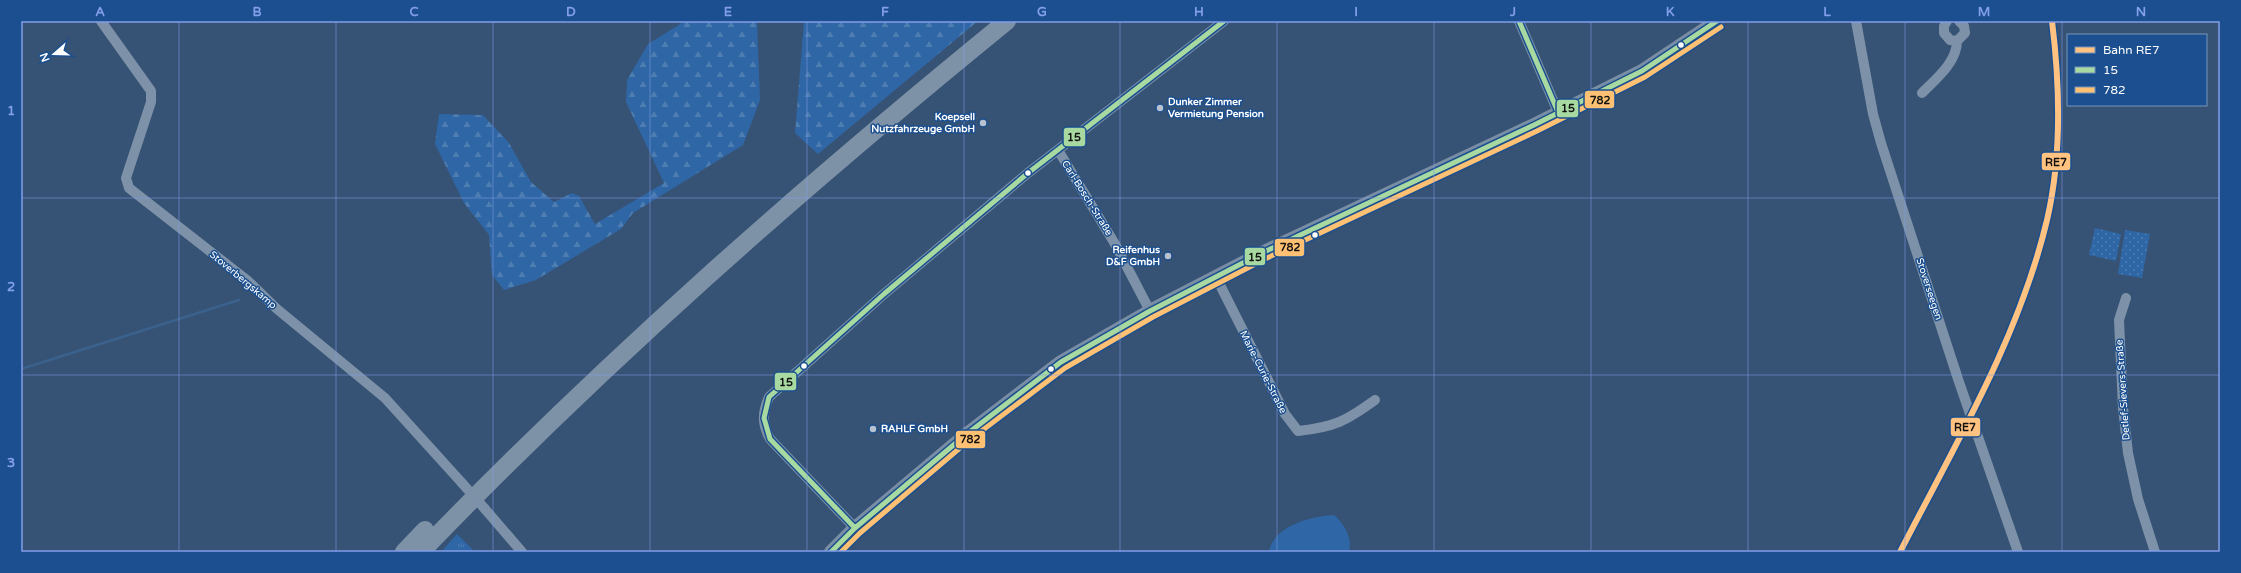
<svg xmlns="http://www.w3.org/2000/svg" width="2241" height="573" font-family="'Varela Round',sans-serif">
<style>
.grass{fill:url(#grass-tufts)}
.forest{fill:url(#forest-firs)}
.park{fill:url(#park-dots)}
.garden{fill:#2f66a5}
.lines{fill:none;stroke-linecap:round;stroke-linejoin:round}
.stream{stroke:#3b618d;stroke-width:2.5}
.street{stroke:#7d92a8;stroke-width:10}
.secondary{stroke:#798da4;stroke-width:14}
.highway{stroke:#7e92a7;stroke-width:18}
.street-bridge{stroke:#7d92a8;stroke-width:10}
.bus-1-casing{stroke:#1b4f8f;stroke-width:8}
.bus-2-casing{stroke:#1b4f8f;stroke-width:8}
.bus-1{stroke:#a7d9a1;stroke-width:5}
.bus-2{stroke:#fec173;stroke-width:5}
.rail-1-casing{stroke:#1b4f8f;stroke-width:9}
.rail-1{stroke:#ffc280;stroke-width:6}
.grid{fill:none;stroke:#839eea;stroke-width:1;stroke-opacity:0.55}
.bus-dot{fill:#fff;stroke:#1b4f8f;stroke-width:1.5}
.poi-dot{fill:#b9c2ce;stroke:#1b4f8f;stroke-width:1.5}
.labels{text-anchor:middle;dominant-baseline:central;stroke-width:3;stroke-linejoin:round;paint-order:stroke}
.poi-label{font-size:10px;font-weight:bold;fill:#fff;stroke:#1b4f8f;text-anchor:start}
.street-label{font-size:10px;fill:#fff;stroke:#1b4f8f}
.line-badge{stroke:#1b4f8f;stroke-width:1.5}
.pale-badge-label{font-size:11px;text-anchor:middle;font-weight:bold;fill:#111}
.neatline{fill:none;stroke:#839eea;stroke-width:1.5}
.grid-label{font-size:13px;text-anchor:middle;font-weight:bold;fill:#839eea}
</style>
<defs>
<pattern id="grass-tufts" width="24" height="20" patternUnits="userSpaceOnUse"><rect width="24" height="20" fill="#2f66a5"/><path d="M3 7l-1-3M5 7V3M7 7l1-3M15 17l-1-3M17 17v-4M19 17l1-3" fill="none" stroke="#4e7db2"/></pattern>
<pattern id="forest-firs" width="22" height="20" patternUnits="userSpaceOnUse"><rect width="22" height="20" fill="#2f66a5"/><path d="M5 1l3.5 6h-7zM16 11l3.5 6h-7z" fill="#4e7db2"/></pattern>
<pattern id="park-dots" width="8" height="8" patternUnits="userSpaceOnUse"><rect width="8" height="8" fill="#2f66a5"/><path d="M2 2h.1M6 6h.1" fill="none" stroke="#4e7db2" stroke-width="1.8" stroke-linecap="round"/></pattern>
</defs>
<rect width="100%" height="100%" fill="#365274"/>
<path class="grass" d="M 457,534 L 475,552 L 441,552 Z"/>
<path class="forest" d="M 685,21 L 757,21 L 760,100 L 743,145 L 633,213 L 621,229 L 536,280 L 504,290 L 492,275 L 489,235 L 464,203 L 435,144 L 439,114 L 483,115 L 509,143 L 531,182 L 554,202 L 572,193 L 579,196 L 595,224 L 664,183 L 626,102 L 627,80 L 648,44 Z
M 804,21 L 978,21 L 818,154 L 795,133 Z"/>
<path class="park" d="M 2095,228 L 2121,234 L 2116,261 L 2089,255 Z
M 2125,230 L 2150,234 L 2142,278 L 2118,274 Z"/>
<path class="garden" d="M 1334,515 C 1344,523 1353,539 1349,552 L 1269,552 C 1273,526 1311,516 1334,515 Z"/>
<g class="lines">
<path class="stream" d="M 21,369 L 239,300"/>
<path class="street" d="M 101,21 L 151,91 L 151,102 L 126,178 L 129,188 L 248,281 L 277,309 L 385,398 L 462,483
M 1519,21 L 1558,112
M 1856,21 L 1873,114 L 1881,143 L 1959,382 L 2018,552
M 1947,21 L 1944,26 L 1944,33 L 1950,40 L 1957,41 L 1965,33 L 1964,26 L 1959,21
M 1922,93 C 1936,79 1957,62 1957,41
M 1058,150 L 1115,244 L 1150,311
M 1216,277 L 1285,414 L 1298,431 C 1335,427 1346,421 1375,400
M 2126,298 L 2119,320 L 2123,408 L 2128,453 L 2138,499 L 2155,552
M 485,509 L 522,552
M 855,528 L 770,439 C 762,424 762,413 769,397 L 884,294 L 1028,173 L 1224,21"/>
<path class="secondary" d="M 831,552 L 855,528 L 963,437 L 1061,362 L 1150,311 L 1264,252 L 1534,125 L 1642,71 L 1717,21"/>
<path class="highway" d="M 404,552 L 425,530
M 421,552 C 604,362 802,188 1007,21"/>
<path class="street-bridge" d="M 462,483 L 485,509"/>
<defs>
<path id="bus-1" d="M 1519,21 L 1558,112
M 855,528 L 770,439 L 764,418 L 769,397 L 884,294 L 1028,173 L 1224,21
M 831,552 L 855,528 L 963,437 L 1061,362 L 1150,311 L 1264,252 L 1534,125 L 1642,71 L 1717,21"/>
<path id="bus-2" d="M 841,552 L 860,533 L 967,442 L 1065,368 L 1153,317 L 1267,258 L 1537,131 L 1645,77 L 1721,27"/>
</defs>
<use href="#bus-1" class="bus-1-casing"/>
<use href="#bus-2" class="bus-2-casing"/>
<use href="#bus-1" class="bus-1"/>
<use href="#bus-2" class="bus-2"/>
<defs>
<path id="rail-1" d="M 1900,552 C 1955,445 2019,338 2047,220 C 2062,156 2060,86 2052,21"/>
</defs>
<use href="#rail-1" class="rail-1-casing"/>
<use href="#rail-1" class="rail-1"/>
</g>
<path class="grid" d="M 179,21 L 179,552M 336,21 L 336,552M 493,21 L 493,552M 650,21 L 650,552M 807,21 L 807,552M 964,21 L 964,552M 1120,21 L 1120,552M 1277,21 L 1277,552M 1434,21 L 1434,552M 1591,21 L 1591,552M 1748,21 L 1748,552M 1905,21 L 1905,552M 2062,21 L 2062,552M 21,198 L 2220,198M 21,375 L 2220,375"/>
<g class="bus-dot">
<circle cx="1681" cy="45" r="3.5"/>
<circle cx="1028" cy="173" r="3.5"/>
<circle cx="1315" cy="235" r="3.5"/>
<circle cx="804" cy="366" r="3.5"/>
<circle cx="1051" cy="369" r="3.5"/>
</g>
<g class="poi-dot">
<circle cx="1160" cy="108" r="4"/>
<circle cx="983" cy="123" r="4"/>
<circle cx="1168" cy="256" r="4"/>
<circle cx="873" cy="429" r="4"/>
</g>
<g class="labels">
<g class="poi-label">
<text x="1168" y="102">Dunker Zimmer<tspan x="1168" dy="12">Vermietung Pension</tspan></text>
<text x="975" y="117" text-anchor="end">Koepsell<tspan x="975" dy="12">Nutzfahrzeuge GmbH</tspan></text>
<text x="1160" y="250" text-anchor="end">Reifenhus<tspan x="1160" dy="12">D&amp;F GmbH</tspan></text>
<text x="881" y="429">RAHLF GmbH</text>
</g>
<g class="street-label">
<text transform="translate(1087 198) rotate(58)">Carl-Bosch-Straße</text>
<text transform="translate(243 280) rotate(40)">Stoverbergskamp</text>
<text transform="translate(1929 289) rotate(72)">Stoverseegen</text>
<text transform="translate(1263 372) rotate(63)">Marie-Curie-Straße</text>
<text transform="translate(2123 390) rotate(-94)">Detlef-Sievers-Straße</text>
</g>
</g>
<g class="line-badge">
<rect x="1584" y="90" width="31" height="19" rx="4" fill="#fec173"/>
<rect x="1556" y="99" width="23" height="19" rx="4" fill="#a7d9a1"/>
<rect x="1063" y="127" width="23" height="20" rx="4" fill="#a7d9a1"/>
<rect x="2041" y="152" width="30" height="19" rx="4" fill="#ffc280"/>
<rect x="1274" y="238" width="31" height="19" rx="4" fill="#fec173"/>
<rect x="1244" y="247" width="22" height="19" rx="4" fill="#a7d9a1"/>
<rect x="774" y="372" width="23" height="19" rx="4" fill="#a7d9a1"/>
<rect x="1950" y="417" width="31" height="20" rx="4" fill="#ffc280"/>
<rect x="955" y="430" width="31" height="19" rx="4" fill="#fec173"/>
</g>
<g class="pale-badge-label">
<text x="1600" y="104">782</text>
<text x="1568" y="112">15</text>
<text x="1074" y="141">15</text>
<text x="2056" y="166">RE7</text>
<text x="1290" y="251">782</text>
<text x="1255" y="261">15</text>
<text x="786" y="386">15</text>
<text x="1965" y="431">RE7</text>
<text x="970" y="443">782</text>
</g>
<rect width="2241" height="573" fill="none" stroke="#1b4f8f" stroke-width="44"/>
<rect x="2067" y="34" width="140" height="72" fill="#1b4f8f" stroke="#7695bc"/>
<rect x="2075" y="47" width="20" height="6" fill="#ffc280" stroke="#7695bc"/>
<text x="2103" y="54" font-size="12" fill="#ffffff">Bahn RE7</text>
<rect x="2075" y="67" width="20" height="6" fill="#a7d9a1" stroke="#7695bc"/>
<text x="2103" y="74" font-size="12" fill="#ffffff">15</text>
<rect x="2075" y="87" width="20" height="6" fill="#fec173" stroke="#7695bc"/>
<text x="2103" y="94" font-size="12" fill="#ffffff">782</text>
<g transform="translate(54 54) rotate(250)" stroke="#1b4f8f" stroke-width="3" paint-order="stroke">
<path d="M0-3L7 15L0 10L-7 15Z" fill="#ffffff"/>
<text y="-6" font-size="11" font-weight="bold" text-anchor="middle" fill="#ffffff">N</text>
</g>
<rect x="22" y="22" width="2197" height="529" class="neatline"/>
<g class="grid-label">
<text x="100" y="16">A</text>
<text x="257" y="16">B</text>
<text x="414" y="16">C</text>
<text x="571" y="16">D</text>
<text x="728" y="16">E</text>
<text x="885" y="16">F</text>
<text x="1042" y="16">G</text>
<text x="1199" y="16">H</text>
<text x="1356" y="16">I</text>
<text x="1513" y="16">J</text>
<text x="1670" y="16">K</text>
<text x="1827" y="16">L</text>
<text x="1984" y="16">M</text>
<text x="2141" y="16">N</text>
<text x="11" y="115">1</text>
<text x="11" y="291">2</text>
<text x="11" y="467">3</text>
</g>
</svg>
